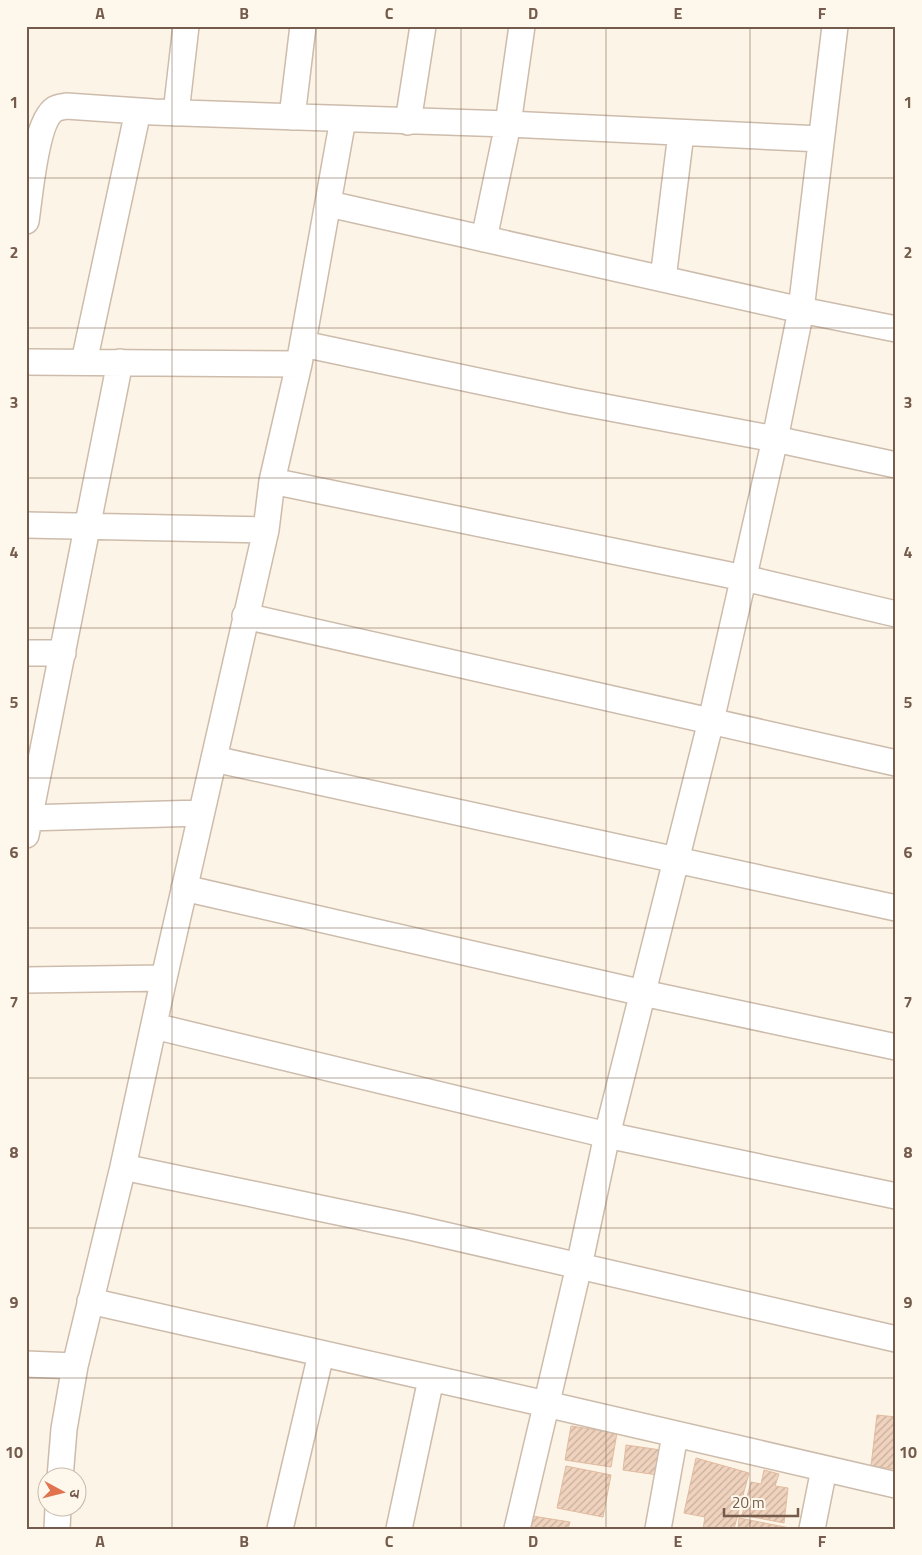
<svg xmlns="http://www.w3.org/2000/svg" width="922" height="1555" font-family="'Titillium Web','Noto Sans Devanagari',sans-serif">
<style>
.building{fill:url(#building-hatch);stroke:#e2bb9f}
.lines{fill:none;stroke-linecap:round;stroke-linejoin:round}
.street-casing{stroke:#cdbcac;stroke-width:28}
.street{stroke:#fff;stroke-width:25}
.grid{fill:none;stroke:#745b4b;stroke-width:1;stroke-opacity:0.55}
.neatline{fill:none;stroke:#745b4b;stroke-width:2}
.grid-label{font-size:16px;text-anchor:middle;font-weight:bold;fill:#745b4b}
</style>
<defs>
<pattern id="building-hatch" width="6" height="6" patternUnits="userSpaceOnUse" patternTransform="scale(1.25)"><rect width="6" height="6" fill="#f0d3be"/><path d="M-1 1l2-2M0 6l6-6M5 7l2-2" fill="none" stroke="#c7ae9c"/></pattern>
</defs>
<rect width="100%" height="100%" fill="#fcf4e6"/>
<path class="building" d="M 877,1415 L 896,1417 L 896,1469 L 871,1466 Z
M 571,1426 L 617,1433 L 611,1467 L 565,1460 Z
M 626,1445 L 668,1451 L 665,1476 L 623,1470 Z
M 696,1458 L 749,1473 L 734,1529 L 703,1529 L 705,1517 L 684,1513 Z
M 566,1466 L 611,1475 L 603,1517 L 557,1508 Z
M 764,1470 L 779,1474 L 775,1486 L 788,1488 L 784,1523 L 742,1515 L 751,1482 L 761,1484 Z
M 532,1516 L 570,1522 L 568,1529 L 529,1529 Z
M 739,1518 L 790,1528 L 790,1529 L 738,1529 Z"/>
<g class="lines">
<defs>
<path id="street" d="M 176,113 L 186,26
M 292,117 L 303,26
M 408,122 L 423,26
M 329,204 L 801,310 L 896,329
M 26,221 C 30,197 35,121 55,109 C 58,107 63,107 66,106 L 154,112 L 508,124 L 821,139
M 484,239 L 508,124 L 522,26
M 663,279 L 681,133
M 303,344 L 573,401 L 775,439 L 896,465
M 26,362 L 299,364
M 84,362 L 138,111
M 272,481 L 744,578 L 896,614
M 26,525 L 266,530
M 245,616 L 896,763
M 26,653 L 63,653
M 214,759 L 896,908
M 26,818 L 201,813
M 26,835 L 120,362
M 184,888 L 643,993 L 896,1047
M 26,980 L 164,978
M 154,1026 L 607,1135 L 896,1196
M 123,1167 L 410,1227 L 896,1339
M 90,1301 L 546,1404 L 896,1485
M 26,1364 L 75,1366
M 60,1478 L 64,1429 L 75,1366 L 123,1167 L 164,978 L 266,530 L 272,481 L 299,364 L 343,119
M 57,1529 L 58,1508
M 280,1529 L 321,1354
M 399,1529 L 431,1379
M 517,1529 L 579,1266 L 607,1135 L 711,721 L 775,439 L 801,310 L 835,26
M 658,1529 L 675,1435
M 812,1529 L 824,1469"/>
</defs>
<use href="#street" class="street-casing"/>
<use href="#street" class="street"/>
</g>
<path class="grid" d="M 172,26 L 172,1529M 316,26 L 316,1529M 461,26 L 461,1529M 606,26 L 606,1529M 750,26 L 750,1529M 26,178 L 896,178M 26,328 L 896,328M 26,478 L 896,478M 26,628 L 896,628M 26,778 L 896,778M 26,928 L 896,928M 26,1078 L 896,1078M 26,1228 L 896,1228M 26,1378 L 896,1378"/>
<rect width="922" height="1555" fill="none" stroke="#fef8ec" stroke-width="55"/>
<g transform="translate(62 1492) rotate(97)"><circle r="24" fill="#fef8ec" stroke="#c7b9ac"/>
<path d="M0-4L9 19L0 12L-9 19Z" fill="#e1744f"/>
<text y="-8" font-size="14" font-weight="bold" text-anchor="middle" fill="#745b4b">उ</text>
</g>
<path d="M724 1508v8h74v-8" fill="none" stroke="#745b4b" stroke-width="2.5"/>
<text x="732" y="1508" font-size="15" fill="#745b4b" stroke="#fef8ec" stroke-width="4" paint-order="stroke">20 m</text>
<rect x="28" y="28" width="866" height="1500" class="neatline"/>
<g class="grid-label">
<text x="100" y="19">A</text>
<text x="244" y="19">B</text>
<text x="389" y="19">C</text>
<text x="533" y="19">D</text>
<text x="678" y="19">E</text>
<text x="822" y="19">F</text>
<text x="14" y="108">1</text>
<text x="908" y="108">1</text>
<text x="14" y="258">2</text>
<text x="908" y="258">2</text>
<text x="14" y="408">3</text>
<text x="908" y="408">3</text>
<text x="14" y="558">4</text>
<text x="908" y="558">4</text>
<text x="14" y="708">5</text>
<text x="908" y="708">5</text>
<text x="14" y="858">6</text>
<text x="908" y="858">6</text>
<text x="14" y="1008">7</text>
<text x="908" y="1008">7</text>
<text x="14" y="1158">8</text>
<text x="908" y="1158">8</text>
<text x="14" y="1308">9</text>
<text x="908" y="1308">9</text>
<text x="14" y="1458">10</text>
<text x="908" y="1458">10</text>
<text x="100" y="1547">A</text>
<text x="244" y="1547">B</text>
<text x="389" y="1547">C</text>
<text x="533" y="1547">D</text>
<text x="678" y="1547">E</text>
<text x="822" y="1547">F</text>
</g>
</svg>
